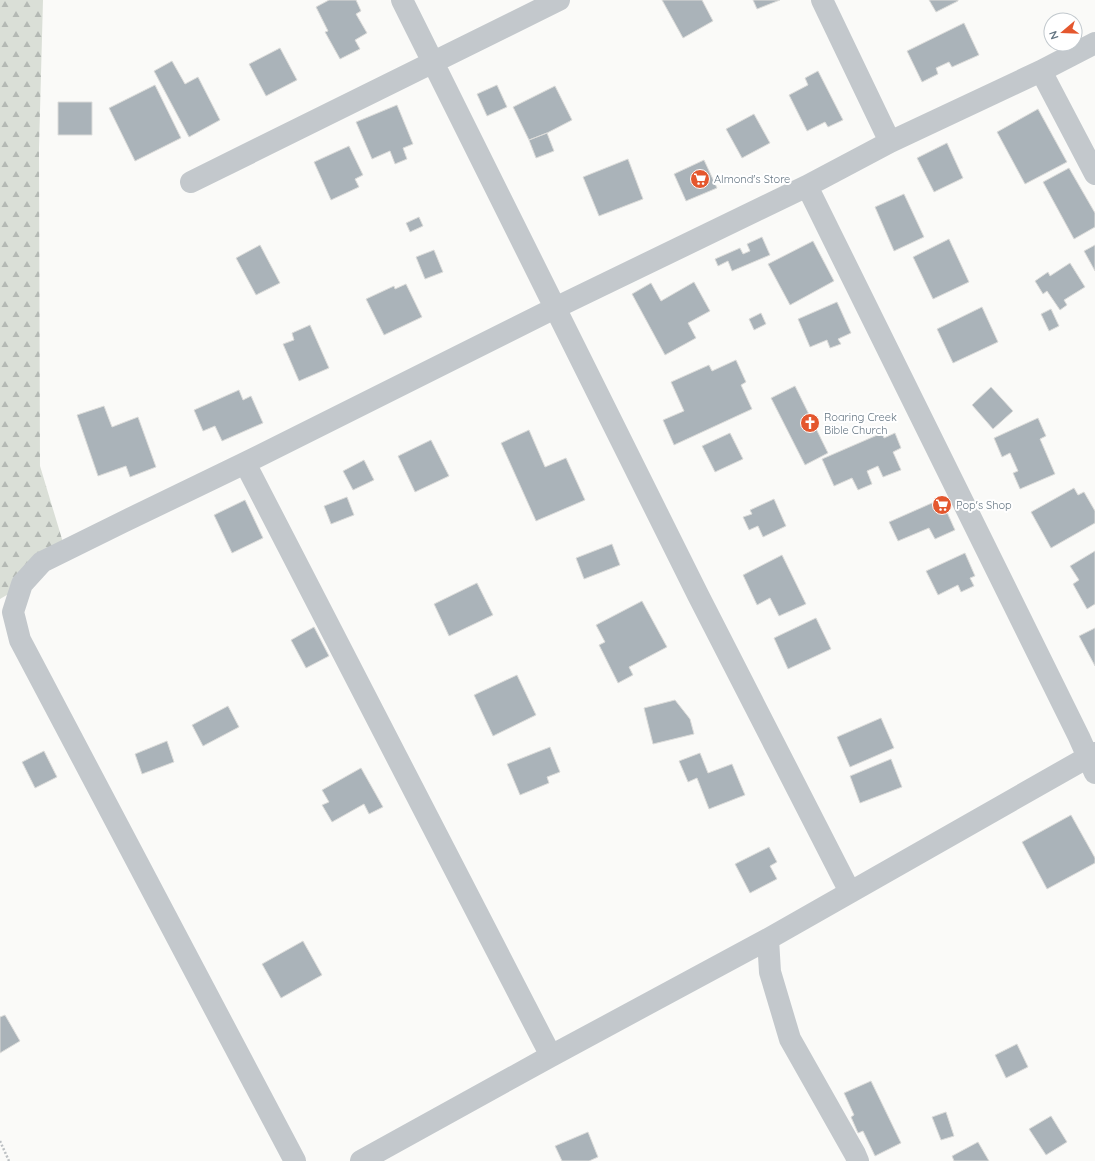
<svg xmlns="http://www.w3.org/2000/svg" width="1095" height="1161" font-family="Quicksand,sans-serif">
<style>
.forest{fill:url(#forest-firs)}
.building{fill:#aab3b9;stroke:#dcdcda}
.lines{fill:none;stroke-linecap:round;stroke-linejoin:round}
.path{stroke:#bbbfc2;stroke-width:2.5;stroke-dasharray:2 2;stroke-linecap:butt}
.minor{stroke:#c3c8cc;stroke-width:22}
.labels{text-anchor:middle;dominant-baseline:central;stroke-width:4;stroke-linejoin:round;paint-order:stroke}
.poi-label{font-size:11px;fill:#657683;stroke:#fff;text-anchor:start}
</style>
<defs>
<pattern id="forest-firs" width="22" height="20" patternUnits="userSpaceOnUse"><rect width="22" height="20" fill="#dadfd7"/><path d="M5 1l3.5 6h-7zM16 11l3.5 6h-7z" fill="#b4b9b4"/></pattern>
</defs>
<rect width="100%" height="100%" fill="#fafaf8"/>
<path class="forest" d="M 0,0 L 43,0 L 39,148 L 40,466 L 68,559 L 0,599 Z"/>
<path class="building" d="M 329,0 L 356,0 L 361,11 L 356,14 L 367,33 L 355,40 L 360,49 L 340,59 L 325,32 L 328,31 L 316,7 Z
M 662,0 L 702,0 L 713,21 L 683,38 Z
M 753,0 L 780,0 L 757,9 Z
M 929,0 L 958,0 L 958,1 L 936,12 Z
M 964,23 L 979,55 L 952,67 L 949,62 L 936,68 L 938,74 L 922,82 L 907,51 Z
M 280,48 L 297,80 L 266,96 L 249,64 Z
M 172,61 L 185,84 L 198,77 L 220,120 L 189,137 L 154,71 Z
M 818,71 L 843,120 L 828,127 L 825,122 L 807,131 L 789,95 L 808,85 L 805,78 Z
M 155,85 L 181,138 L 135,161 L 109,108 Z
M 497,85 L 507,107 L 487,116 L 477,94 Z
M 555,86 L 572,120 L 547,133 L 529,140 L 513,107 Z
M 58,102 L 92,102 L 92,135 L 58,135 Z
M 397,105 L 413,144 L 403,148 L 407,159 L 395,164 L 390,151 L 372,159 L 356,122 Z
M 1038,109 L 1067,162 L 1025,184 L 997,132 Z
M 754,114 L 770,143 L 742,158 L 726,129 Z
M 547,133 L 554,151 L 536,158 L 529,140 Z
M 947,143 L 963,178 L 934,192 L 917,158 Z
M 349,146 L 363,175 L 355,179 L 359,187 L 331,200 L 314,162 Z
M 628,159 L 643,199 L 599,216 L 583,177 Z
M 704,160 L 717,188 L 686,201 L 674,174 Z
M 1069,168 L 1095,213 L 1095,227 L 1074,239 L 1043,182 Z
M 904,194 L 924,237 L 894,251 L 875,207 Z
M 419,217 L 423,226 L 410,232 L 406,223 Z
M 762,237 L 770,255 L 732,271 L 728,261 L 718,266 L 715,259 L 740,248 L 743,254 L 750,251 L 747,244 Z
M 949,239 L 969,282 L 933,299 L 913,257 Z
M 813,241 L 834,281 L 790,305 L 768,264 Z
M 260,245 L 280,283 L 256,295 L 236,258 Z
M 1095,245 L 1095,271 L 1084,251 Z
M 434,250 L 443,272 L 425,279 L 416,257 Z
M 1070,263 L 1085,287 L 1064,300 L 1067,305 L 1060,310 L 1047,291 L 1043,294 L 1035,281 L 1048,272 L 1050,276 Z
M 694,282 L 710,311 L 688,323 L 696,338 L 665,355 L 632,294 L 651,283 L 661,301 Z
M 406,284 L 422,317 L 384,335 L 366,299 L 394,286 L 395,289 Z
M 837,302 L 851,333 L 838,339 L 841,344 L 830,348 L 827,340 L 810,347 L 798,319 Z
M 982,307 L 998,342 L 953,363 L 937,329 Z
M 1051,309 L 1059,326 L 1049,331 L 1041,314 Z
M 761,313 L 766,324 L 754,330 L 749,319 Z
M 310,325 L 329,368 L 299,381 L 283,344 L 294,340 L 292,333 Z
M 736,360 L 746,382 L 741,385 L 752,409 L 674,445 L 663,420 L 684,411 L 671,382 L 709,365 L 712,371 Z
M 795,386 L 828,453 L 805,465 L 771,398 Z
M 991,387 L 1013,411 L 993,429 L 972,405 Z
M 239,390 L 243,400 L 251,396 L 263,423 L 222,441 L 215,426 L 203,431 L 194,410 Z
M 104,406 L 112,427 L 138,417 L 156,467 L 130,477 L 126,466 L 98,476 L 77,415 Z
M 1038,418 L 1046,436 L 1040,439 L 1055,474 L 1020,489 L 1013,473 L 1018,471 L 1010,453 L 1002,457 L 994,438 Z
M 529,430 L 545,467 L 566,458 L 585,500 L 536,521 L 501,443 Z
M 730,433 L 743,459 L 715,472 L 702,446 Z
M 882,433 L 884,438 L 895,433 L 901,448 L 893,452 L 901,470 L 883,477 L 878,466 L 867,471 L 872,484 L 858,490 L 852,478 L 834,486 L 822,459 Z
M 431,440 L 449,476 L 415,492 L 398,456 Z
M 364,460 L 374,480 L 353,490 L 343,471 Z
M 1074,488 L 1078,495 L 1084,492 L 1095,511 L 1095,523 L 1051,548 L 1031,512 Z
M 347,497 L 354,515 L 331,524 L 324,506 Z
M 774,499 L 786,526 L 763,537 L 758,526 L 749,530 L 743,517 L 752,514 L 750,510 Z
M 941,499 L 955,530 L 935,539 L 929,528 L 898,541 L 889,522 Z
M 245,500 L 263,538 L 232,553 L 214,515 Z
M 612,544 L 620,565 L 584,579 L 576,558 Z
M 1095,551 L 1095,604 L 1087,609 L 1073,584 L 1079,580 L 1070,566 Z
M 965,553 L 975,576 L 970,578 L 974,586 L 961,592 L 958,585 L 938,595 L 926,571 Z
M 782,555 L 806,604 L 779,616 L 770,598 L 757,605 L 743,575 Z
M 477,583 L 493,615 L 449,636 L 434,604 Z
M 642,601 L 667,647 L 629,667 L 633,675 L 618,683 L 599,645 L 605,642 L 596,625 Z
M 816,618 L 831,649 L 788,669 L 774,638 Z
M 314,627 L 329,656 L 306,668 L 291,640 Z
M 1095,628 L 1095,666 L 1079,636 Z
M 517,675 L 536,715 L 493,736 L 474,695 Z
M 675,700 L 690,719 L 694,734 L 653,744 L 644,708 Z
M 228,706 L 239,727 L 203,746 L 192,725 Z
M 881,718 L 894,748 L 850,767 L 837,737 Z
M 167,741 L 174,762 L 142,774 L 135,754 Z
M 550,747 L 560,772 L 547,777 L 549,783 L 520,795 L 507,764 Z
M 44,751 L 57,777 L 35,788 L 22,762 Z
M 700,753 L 708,773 L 732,764 L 745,795 L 709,809 L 697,778 L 688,782 L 679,761 Z
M 891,759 L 902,787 L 860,803 L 850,776 Z
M 361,768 L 383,807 L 369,814 L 364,804 L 332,822 L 322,805 L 329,802 L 322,790 Z
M 1071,815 L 1095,858 L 1095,863 L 1047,889 L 1022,842 Z
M 769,847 L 777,862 L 770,866 L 777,879 L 750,893 L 735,864 Z
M 303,941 L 322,975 L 281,998 L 262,964 Z
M 5,1015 L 20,1041 L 0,1053 L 0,1017 Z
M 1017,1044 L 1028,1067 L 1006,1078 L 995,1055 Z
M 871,1081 L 901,1143 L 875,1156 L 863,1131 L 858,1133 L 851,1117 L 854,1115 L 844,1093 Z
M 946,1112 L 954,1136 L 941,1140 L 932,1117 Z
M 1051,1116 L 1067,1142 L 1046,1155 L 1029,1129 Z
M 588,1132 L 598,1157 L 589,1161 L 562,1161 L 555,1146 Z
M 978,1142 L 989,1161 L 954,1161 L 952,1156 Z"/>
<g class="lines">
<path class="path" d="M 0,1141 L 9,1161"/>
<path class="minor" d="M 402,0 L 698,595 L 850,892
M 822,0 L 890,142
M 1041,71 L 1095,174
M 191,182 L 559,0
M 807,186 L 1079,737 L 1095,773
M 245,463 L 551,1056
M 768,939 L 770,972 L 790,1039 L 855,1154 L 858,1161
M 295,1161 L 20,640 L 13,612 L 22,584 L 42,562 L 123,522 L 245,463 L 555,308 L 807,186 L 890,142 L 1041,71 L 1095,43
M 361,1161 L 551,1056 L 768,939 L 1095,753"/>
</g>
<defs>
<symbol id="supermarket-disc" viewBox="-11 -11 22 22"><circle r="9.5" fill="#e4572e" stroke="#fff"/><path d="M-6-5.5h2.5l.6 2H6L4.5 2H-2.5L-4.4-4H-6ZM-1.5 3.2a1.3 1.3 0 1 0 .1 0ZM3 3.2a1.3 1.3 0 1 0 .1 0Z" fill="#fff"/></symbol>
<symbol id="church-disc" viewBox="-11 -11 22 22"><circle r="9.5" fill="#e4572e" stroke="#fff"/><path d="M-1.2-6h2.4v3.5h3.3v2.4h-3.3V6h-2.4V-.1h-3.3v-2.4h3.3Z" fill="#fff"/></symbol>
</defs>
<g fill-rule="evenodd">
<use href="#supermarket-disc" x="689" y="168" width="22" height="22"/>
<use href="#church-disc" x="799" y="412" width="22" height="22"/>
<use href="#supermarket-disc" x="931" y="494" width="22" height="22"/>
</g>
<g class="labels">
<g class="poi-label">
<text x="714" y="179">Almond's Store</text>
<text x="824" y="417">Roaring Creek<tspan x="824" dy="13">Bible Church</tspan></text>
<text x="956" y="505">Pop's Shop</text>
</g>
</g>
<g transform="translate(1063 32) rotate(251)"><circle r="19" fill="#ffffff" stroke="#c1c8cd"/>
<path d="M0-3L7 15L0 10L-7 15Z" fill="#e4572e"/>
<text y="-6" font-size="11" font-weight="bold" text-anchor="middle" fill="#657683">N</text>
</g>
</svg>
